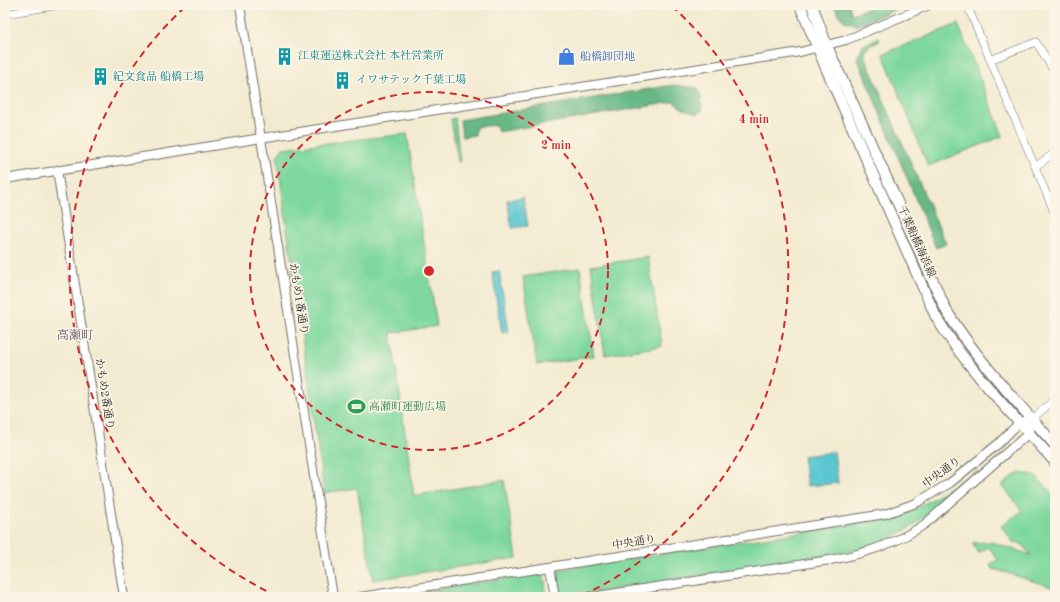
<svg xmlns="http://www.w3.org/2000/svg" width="1060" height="602" font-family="'Old Standard TT','Noto Serif JP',serif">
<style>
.green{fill:#7ed89e;stroke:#548264}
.forest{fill:#66b885;stroke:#487258}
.water{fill:#5ac7d0;stroke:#42797e}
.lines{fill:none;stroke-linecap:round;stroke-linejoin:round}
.minor-casing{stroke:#716e65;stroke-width:8}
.tertiary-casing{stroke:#716e65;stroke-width:10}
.primary-casing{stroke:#716e65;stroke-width:12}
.minor{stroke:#fff;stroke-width:7}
.tertiary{stroke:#fff;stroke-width:8}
.primary{stroke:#fff;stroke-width:10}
.ring{fill:none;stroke:#d62828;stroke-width:2;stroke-dasharray:7 5}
.labels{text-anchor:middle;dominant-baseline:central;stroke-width:3.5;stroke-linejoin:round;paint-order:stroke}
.culture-label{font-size:11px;fill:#0d838f;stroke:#fcf5e5;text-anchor:start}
.shop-label{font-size:11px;fill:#366cbe;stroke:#fcf5e5;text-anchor:start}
.street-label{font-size:11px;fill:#2b2b2b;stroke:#fcf5e5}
.leisure-label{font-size:11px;fill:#27864d;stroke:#fcf5e5;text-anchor:start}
.neighbourhood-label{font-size:12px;fill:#5d556d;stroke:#fcf5e5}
.centre{fill:#d62828;stroke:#fcf5e5;stroke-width:2}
.ring-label{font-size:12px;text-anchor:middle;font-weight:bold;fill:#d62828;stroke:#fcf5e5;stroke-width:3.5;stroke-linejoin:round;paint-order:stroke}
</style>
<rect width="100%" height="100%" fill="#fcf5e5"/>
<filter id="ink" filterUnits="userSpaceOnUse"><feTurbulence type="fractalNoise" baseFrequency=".025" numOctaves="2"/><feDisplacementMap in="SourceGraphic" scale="8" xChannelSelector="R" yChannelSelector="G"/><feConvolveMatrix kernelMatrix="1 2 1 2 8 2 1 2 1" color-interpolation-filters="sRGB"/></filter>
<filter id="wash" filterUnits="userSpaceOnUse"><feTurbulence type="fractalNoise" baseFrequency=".012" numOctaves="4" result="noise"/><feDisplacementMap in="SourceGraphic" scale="16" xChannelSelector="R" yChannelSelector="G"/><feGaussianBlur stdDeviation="0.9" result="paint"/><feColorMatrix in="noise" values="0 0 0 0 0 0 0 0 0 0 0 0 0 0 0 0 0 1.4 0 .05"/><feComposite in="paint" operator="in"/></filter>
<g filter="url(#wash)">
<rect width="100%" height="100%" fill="#f3ebd1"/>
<path class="green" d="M 958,24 L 1003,136 L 928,166 L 883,54 Z
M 455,118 L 460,161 L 458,162 L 451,119 Z
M 407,134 L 437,326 L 391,333 L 414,496 L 504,480 L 517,558 L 373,580 L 357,488 L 324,493 L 277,156 L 283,148 Z
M 648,257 L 662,346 L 605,355 L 591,266 Z
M 580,268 L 594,356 L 537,365 L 523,277 Z
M 978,471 L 913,526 L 890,538 L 865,548 L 841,553 L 566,597 L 561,593 L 558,576 L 558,572 L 565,569 L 887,519 L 918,507 L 931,500 L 954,485 Z
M 1018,473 L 1035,475 L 1055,496 L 1055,588 L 991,568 L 990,564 L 998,560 L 989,547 L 978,553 L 972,543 L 991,542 L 1031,555 L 1020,543 L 1013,542 L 1001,526 L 1022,511 L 1002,485 Z
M 541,573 L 544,575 L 547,597 L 389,597 Z"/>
<path class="forest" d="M 834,5 L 849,5 L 852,14 L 877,5 L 907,5 L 855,26 L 852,23 C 840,22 839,15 834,5 Z
M 878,38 L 880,41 L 870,46 L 865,51 L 865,57 L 946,244 L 936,248 L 857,58 L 863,45 Z
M 673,85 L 698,88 L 701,96 L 702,111 L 697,114 L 683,109 L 673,102 L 498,132 L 496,125 L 476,127 L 475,135 L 462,137 L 460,120 Z"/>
<path class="water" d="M 523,197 L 528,226 L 512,228 L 507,200 Z
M 499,271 L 509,331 L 502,333 L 492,272 Z
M 834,452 L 838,483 L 807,486 L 803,456 Z"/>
</g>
<g filter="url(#ink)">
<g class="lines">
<defs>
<path id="minor" d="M 967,5 L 1055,214
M 5,14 L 59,5
M 990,60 L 1036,42 L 1055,73
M 1036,166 L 1055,153
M 1032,419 L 1055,399"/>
<path id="tertiary" d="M 240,5 L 333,597
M 57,170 L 124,597
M 5,179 L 800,52 L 846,40 L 929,5
M 550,567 L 555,597
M 360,597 L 885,514 L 916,503 L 950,483 L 998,444 L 1020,422 L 1032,419 L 1029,433 L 925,524 C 896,544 865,554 830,560 L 591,597"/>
<path id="primary" d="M 800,5 L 826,68 L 936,317 C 967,369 1014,416 1055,462
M 812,5 L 827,46 L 946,310 C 976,359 1017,402 1055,445"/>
</defs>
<use href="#minor" class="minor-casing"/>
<use href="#tertiary" class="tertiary-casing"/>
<use href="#primary" class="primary-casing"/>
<use href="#minor" class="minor"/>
<use href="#tertiary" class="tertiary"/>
<use href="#primary" class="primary"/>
</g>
</g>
<g class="ring">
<circle cx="429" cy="271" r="179"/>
<path d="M277 596A359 359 0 0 1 186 6M672 6A359 359 0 0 1 581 596"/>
</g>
<defs>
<symbol id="building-bare" viewBox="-9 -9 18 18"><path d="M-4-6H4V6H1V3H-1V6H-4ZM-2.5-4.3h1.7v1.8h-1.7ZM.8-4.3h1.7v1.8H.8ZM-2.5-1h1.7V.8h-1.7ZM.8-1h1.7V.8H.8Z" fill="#0f9aa8" stroke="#fcf5e5" stroke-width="2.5" paint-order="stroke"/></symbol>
<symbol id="shop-bare" viewBox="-9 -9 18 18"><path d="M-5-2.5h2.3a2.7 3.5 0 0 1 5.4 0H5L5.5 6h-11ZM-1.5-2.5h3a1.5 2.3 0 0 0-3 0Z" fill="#3f7fe0" stroke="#fcf5e5" stroke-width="2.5" paint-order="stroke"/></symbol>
<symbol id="stadium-bare" viewBox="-9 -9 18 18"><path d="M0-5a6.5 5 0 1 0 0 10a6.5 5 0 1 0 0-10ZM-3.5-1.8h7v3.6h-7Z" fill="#2e9e5b" stroke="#fcf5e5" stroke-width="2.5" paint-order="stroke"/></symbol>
</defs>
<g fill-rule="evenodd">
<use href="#building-bare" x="272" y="44" width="25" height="25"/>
<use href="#shop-bare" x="554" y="44" width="25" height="25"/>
<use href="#building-bare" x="88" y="64" width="25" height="25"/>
<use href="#building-bare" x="330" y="68" width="25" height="25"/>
<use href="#stadium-bare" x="344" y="394" width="25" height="25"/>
</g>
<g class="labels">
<g class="culture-label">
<text x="298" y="56">江東運送株式会社 本社営業所</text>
<text x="113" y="77">紀文食品 船橋工場</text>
<text x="356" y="80">イワサテック千葉工場</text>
</g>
<g class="shop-label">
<text x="580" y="57">船橋卸団地</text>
</g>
<g class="street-label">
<text transform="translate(916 242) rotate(66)">千葉船橋海浜線</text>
<text transform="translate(298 299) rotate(81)">かもめ1番通り</text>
<text transform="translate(104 394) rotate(81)">かもめ2番通り</text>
<text transform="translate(942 473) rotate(-36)">中央通り</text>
<text transform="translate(634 543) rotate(-9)">中央通り</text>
</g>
<g class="leisure-label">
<text x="369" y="407">高瀬町運動広場</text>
</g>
<g class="neighbourhood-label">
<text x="75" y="336">高瀬町</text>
</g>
</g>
<circle cx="429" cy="271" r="6" class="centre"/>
<g class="ring-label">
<text x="754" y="123">4 min</text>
<text x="556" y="149">2 min</text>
</g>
<rect width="1060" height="602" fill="none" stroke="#fcf5e5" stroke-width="20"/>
</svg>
